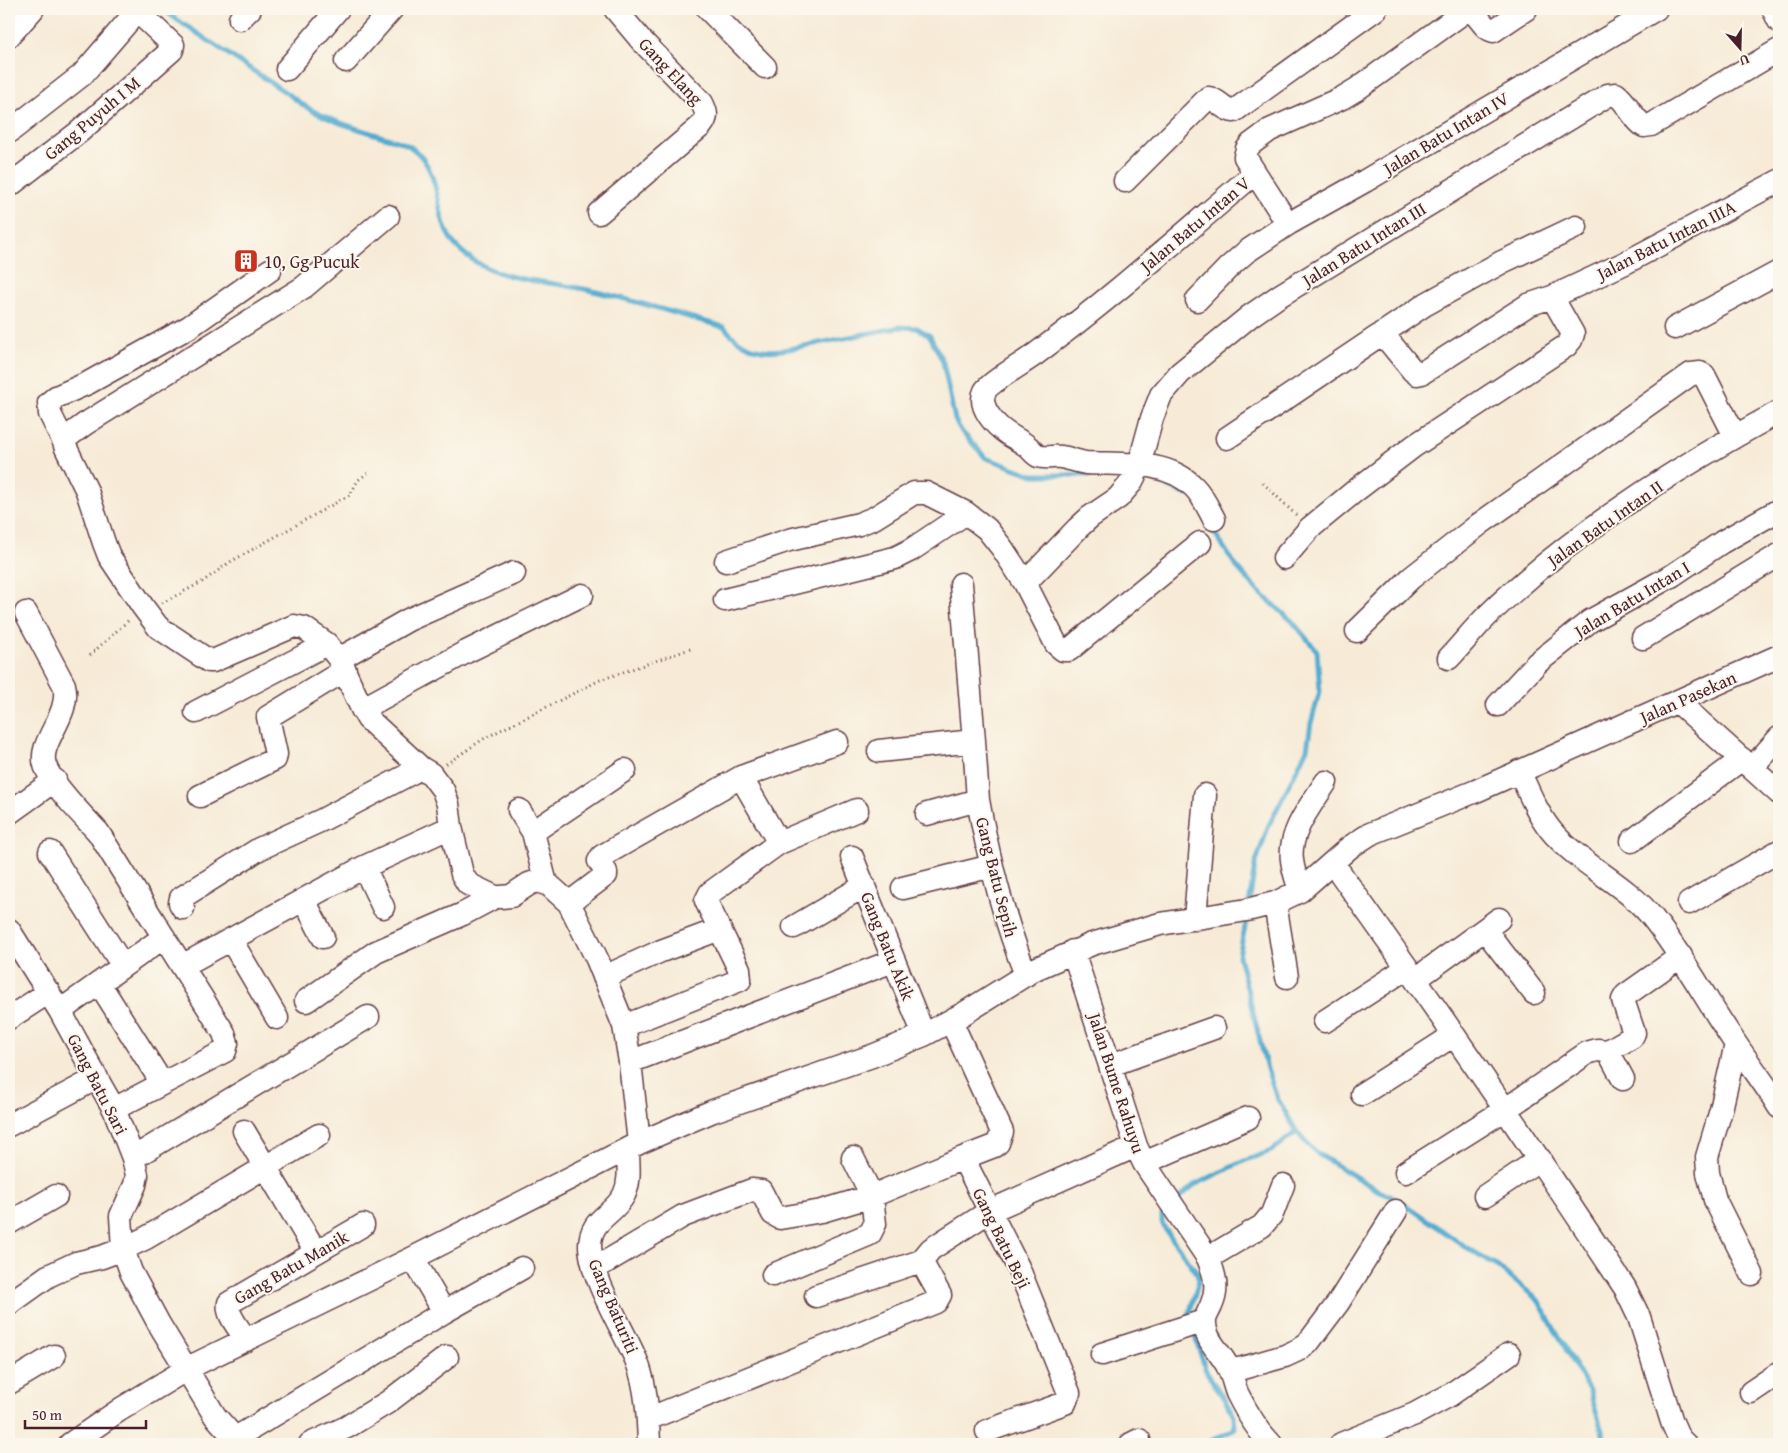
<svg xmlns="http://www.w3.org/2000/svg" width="1788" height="1453" font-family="'Gentium Book Plus',serif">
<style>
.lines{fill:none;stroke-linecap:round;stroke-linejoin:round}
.stream{stroke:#53acd0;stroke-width:5}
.minor-casing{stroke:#643e45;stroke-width:25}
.path{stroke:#643e45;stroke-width:3;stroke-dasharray:1 4;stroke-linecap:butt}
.minor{stroke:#fff;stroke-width:22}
.labels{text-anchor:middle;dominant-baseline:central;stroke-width:4;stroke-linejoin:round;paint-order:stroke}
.street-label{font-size:18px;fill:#4a1f2b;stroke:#fbf7ec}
.poi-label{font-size:18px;fill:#4a1f2b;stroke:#fbf7ec;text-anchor:start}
</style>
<rect width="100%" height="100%" fill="#fbf7ec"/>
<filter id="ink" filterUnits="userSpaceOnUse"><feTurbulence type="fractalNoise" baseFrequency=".02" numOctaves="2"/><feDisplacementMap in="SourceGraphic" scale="10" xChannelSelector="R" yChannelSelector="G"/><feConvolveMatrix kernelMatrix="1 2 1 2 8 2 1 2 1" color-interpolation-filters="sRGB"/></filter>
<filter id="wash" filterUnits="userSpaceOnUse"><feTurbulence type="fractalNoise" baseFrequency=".0096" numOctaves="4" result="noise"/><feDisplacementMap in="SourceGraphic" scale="20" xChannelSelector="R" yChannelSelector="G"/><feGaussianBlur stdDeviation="1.12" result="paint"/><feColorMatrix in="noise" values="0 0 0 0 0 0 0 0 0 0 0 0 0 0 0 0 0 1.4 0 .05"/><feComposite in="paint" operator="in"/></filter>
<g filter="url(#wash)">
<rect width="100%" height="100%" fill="#f7ebd7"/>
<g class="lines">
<path class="stream" d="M 161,9 L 291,96 C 317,118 352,127 384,137 C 393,140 405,142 412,148 C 445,172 432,220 456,246 C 492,284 546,279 593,291 C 637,301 680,315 724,327 C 742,349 762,354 789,349 L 900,327 L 917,328 L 930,336 L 943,362 L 955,420 L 962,432 L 986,458 L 1033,475 L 1104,475
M 1142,477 L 1148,477 L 1187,495
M 1210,526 L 1236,566 L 1258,591 L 1292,621 L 1317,651 L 1320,691 L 1311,723 L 1307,749 L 1268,827 L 1255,865 L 1249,904
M 1247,917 L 1239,956 L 1267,1069 L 1277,1098 L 1297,1132 L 1308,1145 L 1318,1154 L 1379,1191 L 1400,1201 L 1479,1256 L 1493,1263 L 1538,1300 L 1590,1392 L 1606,1444
M 1176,1201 L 1194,1185 L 1244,1161 L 1271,1151 L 1297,1132
M 1168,1209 L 1162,1215 L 1162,1222 L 1165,1229 L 1197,1273 L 1199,1280 L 1189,1315 L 1190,1320
M 1193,1330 L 1206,1371 L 1231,1410 L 1234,1416 L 1235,1428 L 1229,1432 L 1204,1444"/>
</g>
</g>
<g filter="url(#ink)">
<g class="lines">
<defs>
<path id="minor" d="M 708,9 L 765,67
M 1526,9 L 1493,31 C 1482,28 1480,15 1469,10 L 1464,12 L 1357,89 L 1342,98 L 1270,130 L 1251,144 L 1247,149 L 1245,157 L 1288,224 L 1365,181 L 1656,9
M 1773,9 L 1779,21
M 240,19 L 250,9
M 9,36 L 33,9
M 346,61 L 392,9
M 287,69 L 338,9
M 9,132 L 82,75 L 137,11 L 134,9
M 1125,181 L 1208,98 C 1218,99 1223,110 1234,111 L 1376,9
M 9,186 L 79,132 L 172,50 L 173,45 L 137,11
M 599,213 L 701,126 C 708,117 707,113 702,103 L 641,40 L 615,9
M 388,216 L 304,287 L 85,424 L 66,438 L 65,446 L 87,491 L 104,543 L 109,556 L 143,607 L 158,627 L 209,661 L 213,661 L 294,626 L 304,628 L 327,644 L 339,659 L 362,709 L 368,719 L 421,768 L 431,774 L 443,790 L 448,804 L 451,827 L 462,874 L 468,884 L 495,897 L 501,897 L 511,896 L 529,884 L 537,881 L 549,885 L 569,903 L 597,959 L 624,1026 L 630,1062 L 639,1143
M 1197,300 L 1229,267 L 1246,252 L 1288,224
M 1675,328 L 1779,272
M 1382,333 L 1413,371 L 1417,374 L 1422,373 L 1528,305 L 1552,297 L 1625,263 L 1779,181
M 1227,438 L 1426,304 L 1502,262 L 1576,227
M 64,442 L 50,414 L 49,403 L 56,397 L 88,383 L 189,327 L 270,270
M 1214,519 C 1208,508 1203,496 1194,487 C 1167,459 1121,465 1086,463 C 1077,462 1069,458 1061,457 C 1053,456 1046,459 1038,456 C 1034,454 1031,449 1027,446 C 1021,441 1014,438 1008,434 C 996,426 977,407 985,391 C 990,382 1027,361 1037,353 C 1113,297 1183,234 1255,173
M 1284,558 L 1310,528 L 1355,491 L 1414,446 L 1566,346 L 1571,340 L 1573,334 L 1552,297
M 726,561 L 789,540 L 859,524 L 874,518 L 914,493 L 926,493 L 966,513 L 987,529 L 1002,548 L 1025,583 L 1056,644 L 1063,650 L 1069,650 L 1200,543
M 1025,583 L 1078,528 L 1090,517 L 1118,498 L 1131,483 L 1138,469 L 1152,418 L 1161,395 L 1180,373 L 1250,316 L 1279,296 L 1608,95 L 1616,94 C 1628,103 1632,118 1644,126 L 1651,125 L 1779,50
M 961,584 L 974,741
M 725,600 L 895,558 L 911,550 L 966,513
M 26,613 L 64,685 C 72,715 37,742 45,765 C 51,784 84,817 98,832 L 224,1033 L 227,1043 L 225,1051 L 114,1109
M 1357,631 L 1411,578 L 1481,523 L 1691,374 L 1700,373 L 1704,375 L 1735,436
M 1643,638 L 1779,555
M 1449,658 C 1462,644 1474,629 1487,616 C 1571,534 1676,468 1779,412
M 339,659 L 408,620 L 514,573
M 1678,702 L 1779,793
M 1498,705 L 1537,663 L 1590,621 L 1673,575 L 1722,542 L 1779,510
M 362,709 L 466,652 L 582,595
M 196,712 L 327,644
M 879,751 L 974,741 L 978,800
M 1752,768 L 1779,738
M 1519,771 C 1529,792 1538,816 1554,834 C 1583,866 1625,884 1652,917 C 1684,957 1707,1002 1736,1044 C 1750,1065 1766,1085 1779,1107
M 200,796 L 275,759 L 276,754 L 268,717 L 345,670
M 519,810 L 533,832 L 546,884
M 9,813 L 55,780
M 927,814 L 978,800 C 989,861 1003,917 1026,975
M 533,832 L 625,770
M 1632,841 L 1742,759
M 779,843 L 857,810
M 50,852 L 123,966
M 852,857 L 924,1035
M 1333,863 C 1433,1003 1530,1144 1625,1288 L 1639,1317 L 1672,1422 L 1679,1438 L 1685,1444
M 364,867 L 383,907
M 903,888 L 992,866
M 1300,891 C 1297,881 1293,870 1292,860 C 1288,832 1312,804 1326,782
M 304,900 L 323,937
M 569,903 L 606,875 L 606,872 L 599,861 L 602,856 L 741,777
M 1275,903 L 1287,977
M 1689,903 L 1779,851
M 183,908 L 180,903 L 181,898 L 259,849 L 322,820 L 421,768
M 1195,919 L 1205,795
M 794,927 L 864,886
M 9,930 L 60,1011 L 101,1086 L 114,1109 L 133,1158 L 137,1175 L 135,1185 L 121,1216 L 123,1249 L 131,1272 L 159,1324 L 215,1416 L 240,1444
M 1485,930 L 1534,993
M 231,940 L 277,1018
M 1073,951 L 1136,1146 L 1144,1163 L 1208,1258 C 1215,1275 1219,1289 1211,1306 C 1209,1311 1204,1318 1205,1324 C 1205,1340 1221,1353 1228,1367 C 1232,1375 1234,1385 1237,1393 C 1246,1411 1257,1430 1271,1444
M 182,966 L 364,867 L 451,827
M 604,977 L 661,951 L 720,929
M 1416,979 L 1499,919
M 99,983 L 162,1083
M 306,1001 L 376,952 L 463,914 L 495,897
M 60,1011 L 164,937
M 9,1018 L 49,992
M 951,1021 L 1002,1132 L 998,1143 L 994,1146 L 963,1158 L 1018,1267 L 1069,1393 L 1065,1403 L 987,1431
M 1325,1021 L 1407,968
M 624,1026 L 740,980 L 739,969 L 706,901 L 710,893 L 779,843 L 741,777 L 837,742
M 1736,1044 L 1721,1110 L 1707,1157 L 1708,1173 L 1715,1200 L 1752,1274
M 630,1062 L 893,961
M 1111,1065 L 1214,1028
M 1623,1079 L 1608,1051 L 1632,1037 L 1634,1033 L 1623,1000 L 1626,995 L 1681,956
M 1362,1094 L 1454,1035
M 9,1125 L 97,1078
M 244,1131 L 316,1252
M 628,1150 C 628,1164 631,1181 624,1195 C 613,1216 590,1218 590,1246 C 591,1279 624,1330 637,1362 C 647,1388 648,1417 649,1444
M 133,1158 L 368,1017
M 1144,1163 L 1248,1118
M 1406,1172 L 1506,1109 L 1587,1053 L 1597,1050 L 1608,1051
M 1485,1196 L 1540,1159
M 9,1223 L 56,1196
M 413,1258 L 444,1312
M 1208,1258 L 1262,1226 L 1272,1214 L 1283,1185
M 594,1269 L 683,1216 L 752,1190 L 761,1191 L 773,1214 L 780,1218 L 822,1211 L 872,1196 L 853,1158
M 773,1275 L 870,1234 L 875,1224 L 872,1196 L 963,1158
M 816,1296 L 921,1261 L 931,1249 L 990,1211 L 1136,1146
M 9,1304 L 48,1276 L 76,1263 L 102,1257 L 123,1249 L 146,1238 L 319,1135
M 246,1340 C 240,1329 226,1315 229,1303 L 363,1225
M 1102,1354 L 1204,1321
M 1228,1367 L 1232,1369 L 1239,1369 L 1285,1356 L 1298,1350 L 1308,1343 L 1338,1303 L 1396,1211
M 9,1383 L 54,1356
M 1751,1392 L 1779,1373
M 648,1419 L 936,1302 L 940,1295 L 921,1261
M 244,1433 L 444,1312 L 522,1268
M 70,1444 L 121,1409 L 192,1366 L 413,1258 L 639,1143 L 713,1111 L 872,1056 L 924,1035 L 963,1014 L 1035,969 L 1092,944 L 1160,924 L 1247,910 L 1275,903 L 1300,891 L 1350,847 L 1370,834 L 1476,791 L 1779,656
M 310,1444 L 347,1427 L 388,1402 L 447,1357
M 1131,1444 L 1139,1440
M 1341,1444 L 1415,1414 L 1450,1395 L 1509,1354"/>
</defs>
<use href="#minor" class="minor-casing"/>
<path class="path" d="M 1263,483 L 1297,516
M 162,603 L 202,582 L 230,562 L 350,495 L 358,480 L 371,471
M 90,655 L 130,619
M 446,764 L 485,738 L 600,680 L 693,648"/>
<use href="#minor" class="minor"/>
</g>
</g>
<defs>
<symbol id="building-square" viewBox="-11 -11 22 22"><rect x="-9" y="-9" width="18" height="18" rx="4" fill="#c8321e" stroke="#fbf7ec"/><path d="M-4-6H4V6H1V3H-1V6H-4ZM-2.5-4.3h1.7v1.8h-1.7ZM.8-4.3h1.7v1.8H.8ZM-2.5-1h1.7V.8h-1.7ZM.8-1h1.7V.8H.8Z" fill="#fff"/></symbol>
</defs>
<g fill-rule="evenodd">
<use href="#building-square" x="232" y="247" width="28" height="28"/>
</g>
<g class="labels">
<g class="street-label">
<text transform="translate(671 71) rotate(47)">Gang Elang</text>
<text transform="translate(92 118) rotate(-40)">Gang Puyuh I M</text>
<text transform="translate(1446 133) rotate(-31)">Jalan Batu Intan IV</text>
<text transform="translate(1195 224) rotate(-40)">Jalan Batu Intan V</text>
<text transform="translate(1666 240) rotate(-27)">Jalan Batu Intan IIIA</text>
<text transform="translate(1364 244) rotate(-32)">Jalan Batu Intan III</text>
<text transform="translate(1605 523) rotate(-35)">Jalan Batu Intan II</text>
<text transform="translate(1632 599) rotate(-31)">Jalan Batu Intan I</text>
<text transform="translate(1688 697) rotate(-24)">Jalan Pasekan</text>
<text transform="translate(997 877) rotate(76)">Gang Batu Sepih</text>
<text transform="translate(888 946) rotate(68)">Gang Batu Akik</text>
<text transform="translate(1117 1083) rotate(72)">Jalan Bume Rahuyu</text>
<text transform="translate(98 1084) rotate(63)">Gang Batu Sari</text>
<text transform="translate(1002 1238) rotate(64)">Gang Batu Beji</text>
<text transform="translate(291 1267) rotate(-30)">Gang Batu Manik</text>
<text transform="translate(614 1306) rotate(67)">Gang Baturiti</text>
</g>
<g class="poi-label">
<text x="264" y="261">10, Gg Pucuk</text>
</g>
</g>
<rect width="1788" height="1453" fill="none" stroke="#fbf7ec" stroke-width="30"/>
<g transform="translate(1740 48) rotate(160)" stroke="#fbf7ec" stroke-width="4" paint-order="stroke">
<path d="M0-4L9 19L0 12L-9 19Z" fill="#4a1f2b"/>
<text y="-8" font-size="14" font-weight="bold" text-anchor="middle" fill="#4a1f2b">U</text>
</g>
<path d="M25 1420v8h121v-8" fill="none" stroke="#4a1f2b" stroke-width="2.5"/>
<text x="32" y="1420" font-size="15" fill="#4a1f2b" stroke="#fbf7ec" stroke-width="4" paint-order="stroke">50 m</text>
</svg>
